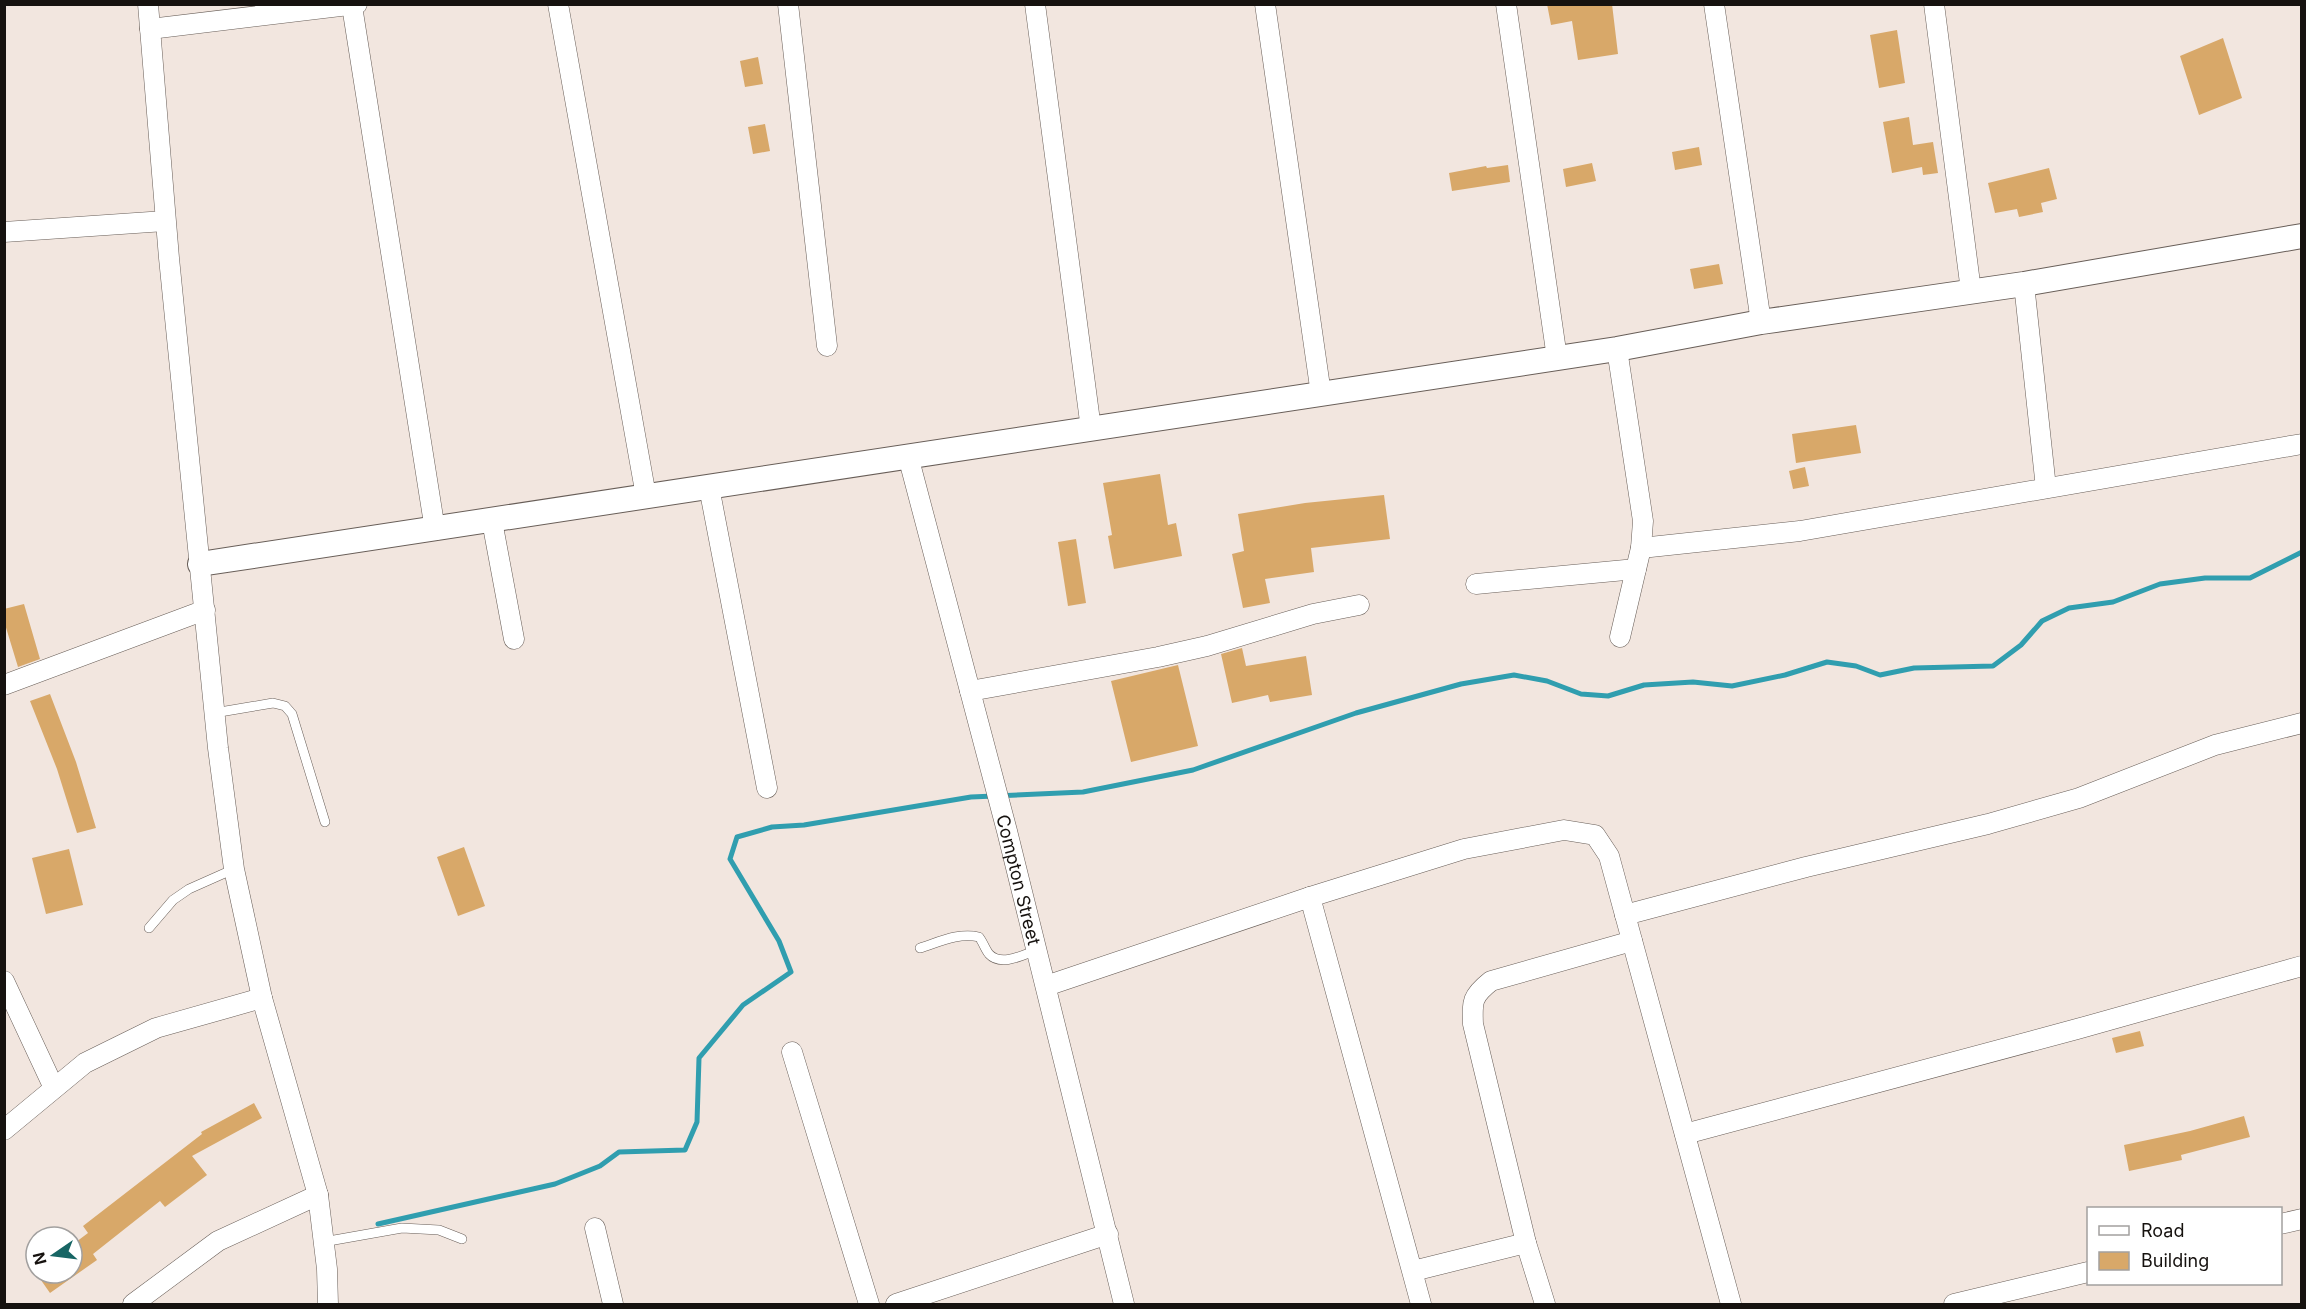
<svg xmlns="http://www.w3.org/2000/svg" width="2306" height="1309" font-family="Inter,sans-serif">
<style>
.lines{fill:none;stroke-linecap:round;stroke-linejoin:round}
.stream{stroke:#309eaf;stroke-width:5}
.building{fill:#d8a869}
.service-casing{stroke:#685e58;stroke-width:10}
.minor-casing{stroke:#685e58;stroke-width:21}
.tertiary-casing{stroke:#685e58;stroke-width:26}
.service{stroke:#fff;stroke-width:9}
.minor{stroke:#fff;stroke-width:20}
.tertiary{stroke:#fff;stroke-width:24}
.labels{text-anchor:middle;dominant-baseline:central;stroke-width:4.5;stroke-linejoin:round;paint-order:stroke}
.street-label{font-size:18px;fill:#16120f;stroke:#fff}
</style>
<rect width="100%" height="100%" fill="#f2e6df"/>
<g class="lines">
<path class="stream" d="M 378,1224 L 555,1184 L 600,1166 L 619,1152 L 685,1150 L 697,1122 L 699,1058 L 743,1005 L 791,972 L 779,941 L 730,859 L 737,837 L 772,827 L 804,825 L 971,797 L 1083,792 L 1193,770 L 1356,713 L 1461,684 L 1514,675 L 1547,681 L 1581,694 L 1608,696 L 1644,685 L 1693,682 L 1732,686 L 1785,675 L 1827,662 L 1856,666 L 1880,675 L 1914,668 L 1993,666 L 2021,645 L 2042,621 L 2069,608 L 2113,602 L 2160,584 L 2205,578 L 2250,578 L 2302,552"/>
</g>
<path class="building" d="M 1547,4 L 1612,4 L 1618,54 L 1578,60 L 1572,21 L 1551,25 Z
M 1897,30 L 1905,83 L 1879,88 L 1870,35 Z
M 2223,38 L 2242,98 L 2199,115 L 2180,56 Z
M 758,57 L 763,84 L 745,87 L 740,61 Z
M 1909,117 L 1913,145 L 1933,142 L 1938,173 L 1923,175 L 1922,167 L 1892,173 L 1883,122 Z
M 765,124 L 770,151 L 753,154 L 748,127 Z
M 1699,147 L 1702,165 L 1675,170 L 1672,152 Z
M 1592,163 L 1596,181 L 1566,187 L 1563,169 Z
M 1508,165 L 1510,182 L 1452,191 L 1449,173 L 1486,166 L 1487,168 Z
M 2049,168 L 2057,199 L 2041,203 L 2043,212 L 2019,217 L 2017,209 L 1995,213 L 1988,183 Z
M 1719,264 L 1723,284 L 1694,289 L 1690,269 Z
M 1856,425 L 1861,453 L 1796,463 L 1792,434 Z
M 1805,467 L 1809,486 L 1793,489 L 1789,471 Z
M 1160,474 L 1168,525 L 1176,523 L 1182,556 L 1114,569 L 1108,536 L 1112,535 L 1103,483 Z
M 1384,495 L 1390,539 L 1311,548 L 1314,572 L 1265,579 L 1270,603 L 1243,608 L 1232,554 L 1244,551 L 1238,514 L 1305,503 Z
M 1076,539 L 1086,603 L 1068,606 L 1058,542 Z
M 24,604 L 40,659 L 18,667 L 4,621 L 4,609 Z
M 1242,648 L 1246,666 L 1306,656 L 1312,695 L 1270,702 L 1268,695 L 1232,703 L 1221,654 Z
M 1178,665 L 1198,746 L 1131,762 L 1111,681 Z
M 50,694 L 76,762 L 96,828 L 77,833 L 57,769 L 30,701 Z
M 464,847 L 485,906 L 458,916 L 437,857 Z
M 69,849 L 83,905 L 46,914 L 32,858 Z
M 2140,1031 L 2144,1046 L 2116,1053 L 2112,1038 Z
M 254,1103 L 262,1118 L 192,1156 L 207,1175 L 165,1207 L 160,1201 L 93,1254 L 97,1260 L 50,1293 L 36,1273 L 72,1273 L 72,1245 L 88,1233 L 83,1226 L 202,1134 L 201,1132 Z
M 2244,1116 L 2250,1137 L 2181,1155 L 2182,1160 L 2129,1171 L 2124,1145 L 2190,1131 Z"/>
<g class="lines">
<defs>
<path id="service" d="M 214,713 L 273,703 L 285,706 L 292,714 L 325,822
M 149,928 L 173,900 L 189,889 L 234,869
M 920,948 C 939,942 959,932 979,937 C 983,942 985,949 989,954 C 1001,967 1023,955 1037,950
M 323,1242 L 402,1228 L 439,1230 L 462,1239"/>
<g id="minor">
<path d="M 148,4 L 169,258 L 218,748 L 234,869 L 262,998 L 318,1195 L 327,1269 L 328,1304"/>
<path d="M 558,4 L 646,496"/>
<path d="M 788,4 L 827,346"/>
<path d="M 1035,4 L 1091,429"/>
<path d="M 1265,4 L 1321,394"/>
<path d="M 1506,4 L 1557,358"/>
<path d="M 1714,4 L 1761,322"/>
<path d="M 1934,4 L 1971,291"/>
<path d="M 352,6 L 435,530"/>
<path d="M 150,29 L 357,4"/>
<path d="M 4,232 L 165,221"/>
<path d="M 2024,284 L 2046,488"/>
<path d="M 1617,349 L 1643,521 L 1641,548 L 1620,637"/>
<path id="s1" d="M 908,456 L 1007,831 L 1124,1304"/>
<path d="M 709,487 L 767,788"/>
<path d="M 492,521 L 514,639"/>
<path d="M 1641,548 L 1800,531 L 2302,444"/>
<path d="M 1476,584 L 1636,569"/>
<path d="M 4,685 L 205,610"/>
<path d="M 970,691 L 1158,657 L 1207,646 L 1313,614 L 1359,605"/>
<path d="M 1310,897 L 1421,1304"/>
<path d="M 1625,915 L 1806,867 L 1988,824 L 2079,798 L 2215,745 L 2302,723"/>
<path d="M 4,981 L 54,1088"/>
<path d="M 1046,986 L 1310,897 L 1464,849 L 1564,830 L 1595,835 L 1609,856 L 1731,1304"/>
<path d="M 792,1052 L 869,1304"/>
<path d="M 4,1130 L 85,1063 L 156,1028 L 262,998"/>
<path d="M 1685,1134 L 2077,1029 L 2302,966"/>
<path d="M 2280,1224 L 2302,1219"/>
<path d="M 595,1228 L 613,1304"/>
<path d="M 1413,1271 L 1526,1243"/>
<path d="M 133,1304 L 218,1241 L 318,1195"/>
<path d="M 896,1304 L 1108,1234"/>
<path d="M 1545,1304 L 1526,1243 L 1473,1024 C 1472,1001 1472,996 1491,981 L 1632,941"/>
<path d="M 1954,1304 L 2088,1272"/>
</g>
<path id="tertiary" d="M 200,564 L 1617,349 L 1761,322 L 2024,284 L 2302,236"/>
</defs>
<use href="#service" class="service-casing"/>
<use href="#minor" class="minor-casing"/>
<use href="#tertiary" class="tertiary-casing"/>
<use href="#service" class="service"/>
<use href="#minor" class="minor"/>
<use href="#tertiary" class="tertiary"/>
</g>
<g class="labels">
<g class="street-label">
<text stroke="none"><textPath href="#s1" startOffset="438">Compton Street</textPath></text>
</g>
</g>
<rect width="2306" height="1309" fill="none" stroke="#16120f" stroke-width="12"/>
<rect x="2087" y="1207" width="195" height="78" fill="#ffffff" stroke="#a2a09f" stroke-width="1.5"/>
<rect x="2099" y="1226" width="30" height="9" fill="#ffffff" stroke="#a2a09f" stroke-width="1.5"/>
<text x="2141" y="1237" font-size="18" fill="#16120f">Road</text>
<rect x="2099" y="1252" width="30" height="18" fill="#d8a869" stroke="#a2a09f" stroke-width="1.5"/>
<text x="2141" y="1267" font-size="18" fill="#16120f">Building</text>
<g transform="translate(54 1255) rotate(256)"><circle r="28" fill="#ffffff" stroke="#a2a09f" stroke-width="1.5"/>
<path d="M0-4.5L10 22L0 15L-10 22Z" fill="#176564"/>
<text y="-9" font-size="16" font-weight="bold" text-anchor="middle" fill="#16120f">N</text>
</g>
</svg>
